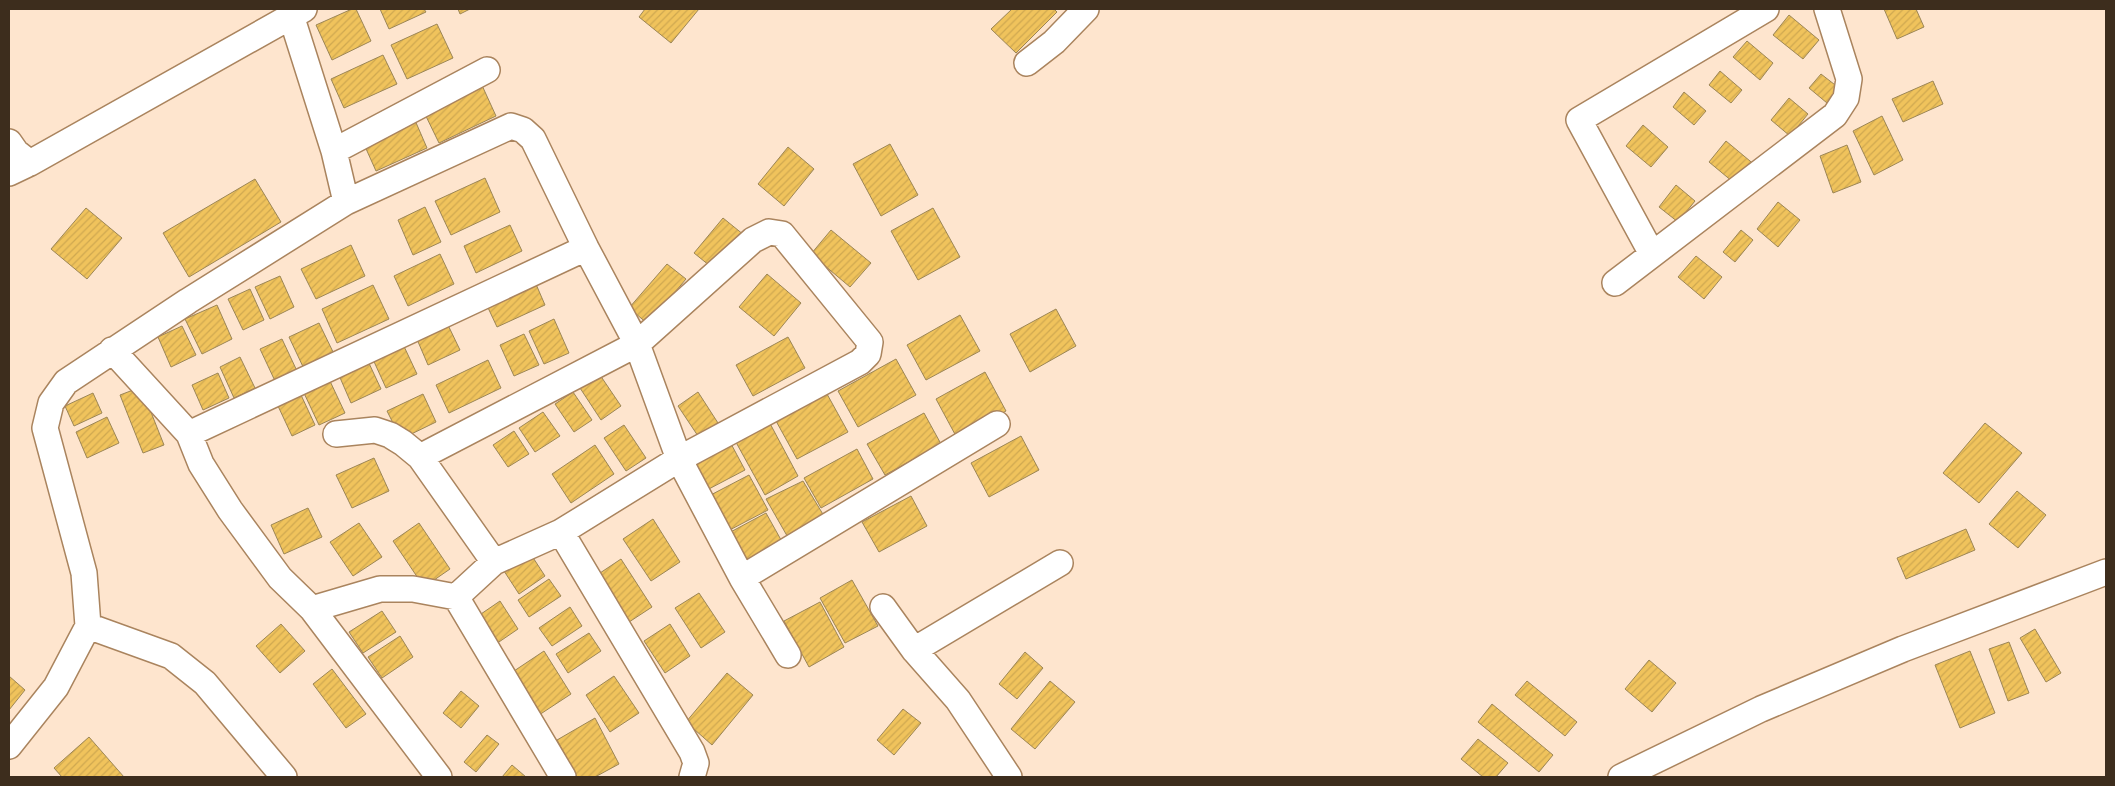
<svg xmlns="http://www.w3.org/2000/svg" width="2115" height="786" font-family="Roboto,sans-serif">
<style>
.building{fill:url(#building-hatch);stroke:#9c8656}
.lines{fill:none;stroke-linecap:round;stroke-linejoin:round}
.street-casing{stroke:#aa845e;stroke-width:28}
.street{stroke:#fff;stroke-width:25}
</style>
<defs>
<pattern id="building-hatch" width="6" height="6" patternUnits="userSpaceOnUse" patternTransform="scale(1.25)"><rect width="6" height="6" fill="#f0c35c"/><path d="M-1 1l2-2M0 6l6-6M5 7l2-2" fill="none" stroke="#cfa850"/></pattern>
</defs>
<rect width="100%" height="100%" fill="#fee5ce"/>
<path class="building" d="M 352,9 L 356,9 L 371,41 L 332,60 L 316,25 Z
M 380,9 L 424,9 L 426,12 L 389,29 Z
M 458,9 L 470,9 L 460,14 Z
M 645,9 L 699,9 L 671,43 L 639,17 Z
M 1012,9 L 1054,9 L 1057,12 L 1016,53 L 991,29 Z
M 1884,9 L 1916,9 L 1924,27 L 1897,39 Z
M 1789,15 L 1819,40 L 1803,59 L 1773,35 Z
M 437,24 L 453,58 L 407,79 L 391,45 Z
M 1747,41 L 1773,63 L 1760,80 L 1733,57 Z
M 383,55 L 397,84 L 344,108 L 331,79 Z
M 1720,71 L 1742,90 L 1731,103 L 1709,85 Z
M 1821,74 L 1839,88 L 1827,103 L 1809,88 Z
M 480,81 L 496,116 L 439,143 L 422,108 Z
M 1933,81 L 1943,104 L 1903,122 L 1892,99 Z
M 1684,92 L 1706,111 L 1694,125 L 1673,107 Z
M 1789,98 L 1808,114 L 1790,136 L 1771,120 Z
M 1882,116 L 1903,160 L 1874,175 L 1853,131 Z
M 414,118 L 427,148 L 376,171 L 363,142 Z
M 1643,125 L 1668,147 L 1651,167 L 1626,146 Z
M 1726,141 L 1756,166 L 1739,187 L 1709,162 Z
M 890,144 L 918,195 L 881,216 L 853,164 Z
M 1847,145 L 1861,182 L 1833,193 L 1820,156 Z
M 788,147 L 814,169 L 784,206 L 758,184 Z
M 485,178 L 500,212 L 451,235 L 435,201 Z
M 255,179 L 281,222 L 189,277 L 163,233 Z
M 1676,185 L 1695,201 L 1678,222 L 1659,207 Z
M 1778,202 L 1800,220 L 1778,247 L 1757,229 Z
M 425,207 L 441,242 L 413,255 L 398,220 Z
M 86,208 L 122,238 L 87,279 L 51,249 Z
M 933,208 L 960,257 L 918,280 L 891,231 Z
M 723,218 L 744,235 L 715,270 L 694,253 Z
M 510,225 L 522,251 L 476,273 L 464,246 Z
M 831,230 L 871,263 L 850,287 L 811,254 Z
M 1741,230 L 1753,240 L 1735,262 L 1723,252 Z
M 351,245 L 365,276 L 316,299 L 301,269 Z
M 440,254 L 454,284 L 408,306 L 394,276 Z
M 1696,256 L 1722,277 L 1704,299 L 1678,277 Z
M 667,264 L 686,279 L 648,324 L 629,308 Z
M 767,274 L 801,303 L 774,336 L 739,307 Z
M 532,275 L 545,305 L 497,327 L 483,297 Z
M 280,276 L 294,307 L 270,319 L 255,287 Z
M 373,285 L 389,319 L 337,343 L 322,309 Z
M 250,289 L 264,320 L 243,330 L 228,299 Z
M 217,305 L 232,339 L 202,354 L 185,319 Z
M 1056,309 L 1076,346 L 1030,372 L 1010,334 Z
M 960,315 L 980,351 L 926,380 L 907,345 Z
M 554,319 L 569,353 L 544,364 L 529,331 Z
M 319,323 L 335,356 L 305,371 L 289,337 Z
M 447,323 L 460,350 L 428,365 L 416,337 Z
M 182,326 L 196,355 L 171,367 L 158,337 Z
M 524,334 L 539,365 L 514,376 L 500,345 Z
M 788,337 L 805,368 L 753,396 L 736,365 Z
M 282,339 L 297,371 L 275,381 L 260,349 Z
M 401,340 L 417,374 L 386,388 L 371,355 Z
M 240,357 L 255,388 L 234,398 L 220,367 Z
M 367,359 L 381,389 L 351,403 L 338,373 Z
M 896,359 L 916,395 L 858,427 L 838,391 Z
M 488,360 L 501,388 L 449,413 L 436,385 Z
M 985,372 L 1006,411 L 957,438 L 936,399 Z
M 218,373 L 229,398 L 203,410 L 192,385 Z
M 600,375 L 621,406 L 601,420 L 580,388 Z
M 329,379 L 345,413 L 319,425 L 303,391 Z
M 141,387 L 164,445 L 143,453 L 120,395 Z
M 573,392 L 592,420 L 574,432 L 555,404 Z
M 698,392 L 718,423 L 698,436 L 678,406 Z
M 93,393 L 102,413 L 74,426 L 65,406 Z
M 423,394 L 436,422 L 401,439 L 387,411 Z
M 827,394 L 848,432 L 797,459 L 776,421 Z
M 301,395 L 315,425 L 292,436 L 278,406 Z
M 543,412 L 560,436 L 535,452 L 519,428 Z
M 924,413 L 941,444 L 885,475 L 867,444 Z
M 766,416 L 798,476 L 765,495 L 732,435 Z
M 107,417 L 119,443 L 87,458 L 76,432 Z
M 1985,423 L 2022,453 L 1979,503 L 1943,473 Z
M 624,425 L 646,458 L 626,471 L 604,438 Z
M 514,431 L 529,454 L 508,467 L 493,445 Z
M 1021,436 L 1039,470 L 989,497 L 971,463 Z
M 729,440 L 745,470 L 705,491 L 689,461 Z
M 595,445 L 614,474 L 571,503 L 552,474 Z
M 857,449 L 873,479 L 821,508 L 804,478 Z
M 374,458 L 389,491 L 352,508 L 336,475 Z
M 749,475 L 768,510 L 722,534 L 703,499 Z
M 803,481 L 827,521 L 790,541 L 766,499 Z
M 2017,491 L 2046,515 L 2018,548 L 1989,524 Z
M 911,496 L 927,526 L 879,552 L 862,522 Z
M 308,508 L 322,537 L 284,554 L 271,525 Z
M 766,513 L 785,547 L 745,568 L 725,535 Z
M 653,519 L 680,562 L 651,581 L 623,539 Z
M 359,523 L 382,557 L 353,576 L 330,542 Z
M 419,523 L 450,569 L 424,587 L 393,541 Z
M 1966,529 L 1975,550 L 1906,579 L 1897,558 Z
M 530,553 L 545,576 L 519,594 L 504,571 Z
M 621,559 L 652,607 L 623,626 L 591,579 Z
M 549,579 L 561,596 L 529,617 L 518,600 Z
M 852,580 L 878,626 L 845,643 L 820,598 Z
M 699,593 L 725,632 L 701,648 L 675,608 Z
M 500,601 L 518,629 L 496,644 L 478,616 Z
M 820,602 L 844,647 L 809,667 L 784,621 Z
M 570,607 L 582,626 L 552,646 L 539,628 Z
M 382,611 L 396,632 L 363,653 L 349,632 Z
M 281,624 L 305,651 L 280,673 L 256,646 Z
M 670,624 L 690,656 L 665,673 L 644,641 Z
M 2035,629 L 2061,673 L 2046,682 L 2020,638 Z
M 589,633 L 601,651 L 568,673 L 556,654 Z
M 400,636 L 413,657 L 382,678 L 368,657 Z
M 2009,642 L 2029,693 L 2008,701 L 1989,649 Z
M 544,651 L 571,694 L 539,715 L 511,673 Z
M 1970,651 L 1995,713 L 1960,728 L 1935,665 Z
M 1025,652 L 1043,668 L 1017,699 L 999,684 Z
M 1649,660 L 1676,683 L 1652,712 L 1625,689 Z
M 332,669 L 366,714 L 346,728 L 313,684 Z
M 727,673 L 753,695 L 712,745 L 686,722 Z
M 9,676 L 25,690 L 9,710 Z
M 614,676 L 639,713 L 610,732 L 586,695 Z
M 1050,681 L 1075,702 L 1035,749 L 1011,729 Z
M 1527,681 L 1577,722 L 1565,736 L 1515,695 Z
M 461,691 L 479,706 L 461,728 L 443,713 Z
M 1492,704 L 1553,755 L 1539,772 L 1478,722 Z
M 903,709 L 921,723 L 894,755 L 877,740 Z
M 595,718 L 619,764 L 595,777 L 577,777 L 557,740 Z
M 487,735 L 499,744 L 476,772 L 464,762 Z
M 89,737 L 124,777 L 62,777 L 54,768 Z
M 1478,739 L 1508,763 L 1496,777 L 1483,777 L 1461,759 Z
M 512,765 L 526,777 L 502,777 Z"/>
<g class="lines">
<defs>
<path id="street" d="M 289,9 L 334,151 L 346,202
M 1027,63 L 1054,42 L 1086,9
M 9,142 L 16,152 L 30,163
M 334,151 L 487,70
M 9,173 L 30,163 L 304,9
M 1652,254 L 1579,120 L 1766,9
M 1615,283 L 1835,115 L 1846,98 L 1849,79 L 1827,9
M 112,350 L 189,434 L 201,464 L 230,510 L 280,578 L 312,609 L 439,777
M 189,434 L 586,248
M 336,434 L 375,430 L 390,435 L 403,443 L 420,457 L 494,562 L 561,532 L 679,459 L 860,362 L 868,354 L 870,342 L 782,234 L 769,232 L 753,240 L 637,344 L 420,457
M 561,532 L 692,752 L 696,763 L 692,777
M 494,562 L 456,597 L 563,777
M 742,578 L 997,424
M 883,607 L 914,650 L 958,700 L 1009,777
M 312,609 L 380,589 L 413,589 L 456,597
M 88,626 L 171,656 L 205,683 L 284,777
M 914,650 L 1060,563
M 9,746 L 56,687 L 88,626 L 84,573 L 45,428 L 51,403 L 66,382 L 188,301 L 346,202 L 511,126 L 523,130 L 533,139 L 586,248 L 637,344 L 679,459 L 742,578 L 788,655
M 1621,777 L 1761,709 L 1903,649 L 2106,572"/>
</defs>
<use href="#street" class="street-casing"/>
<use href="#street" class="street"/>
</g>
<rect width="2115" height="786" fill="none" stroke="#3d2d1d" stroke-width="20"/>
</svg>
